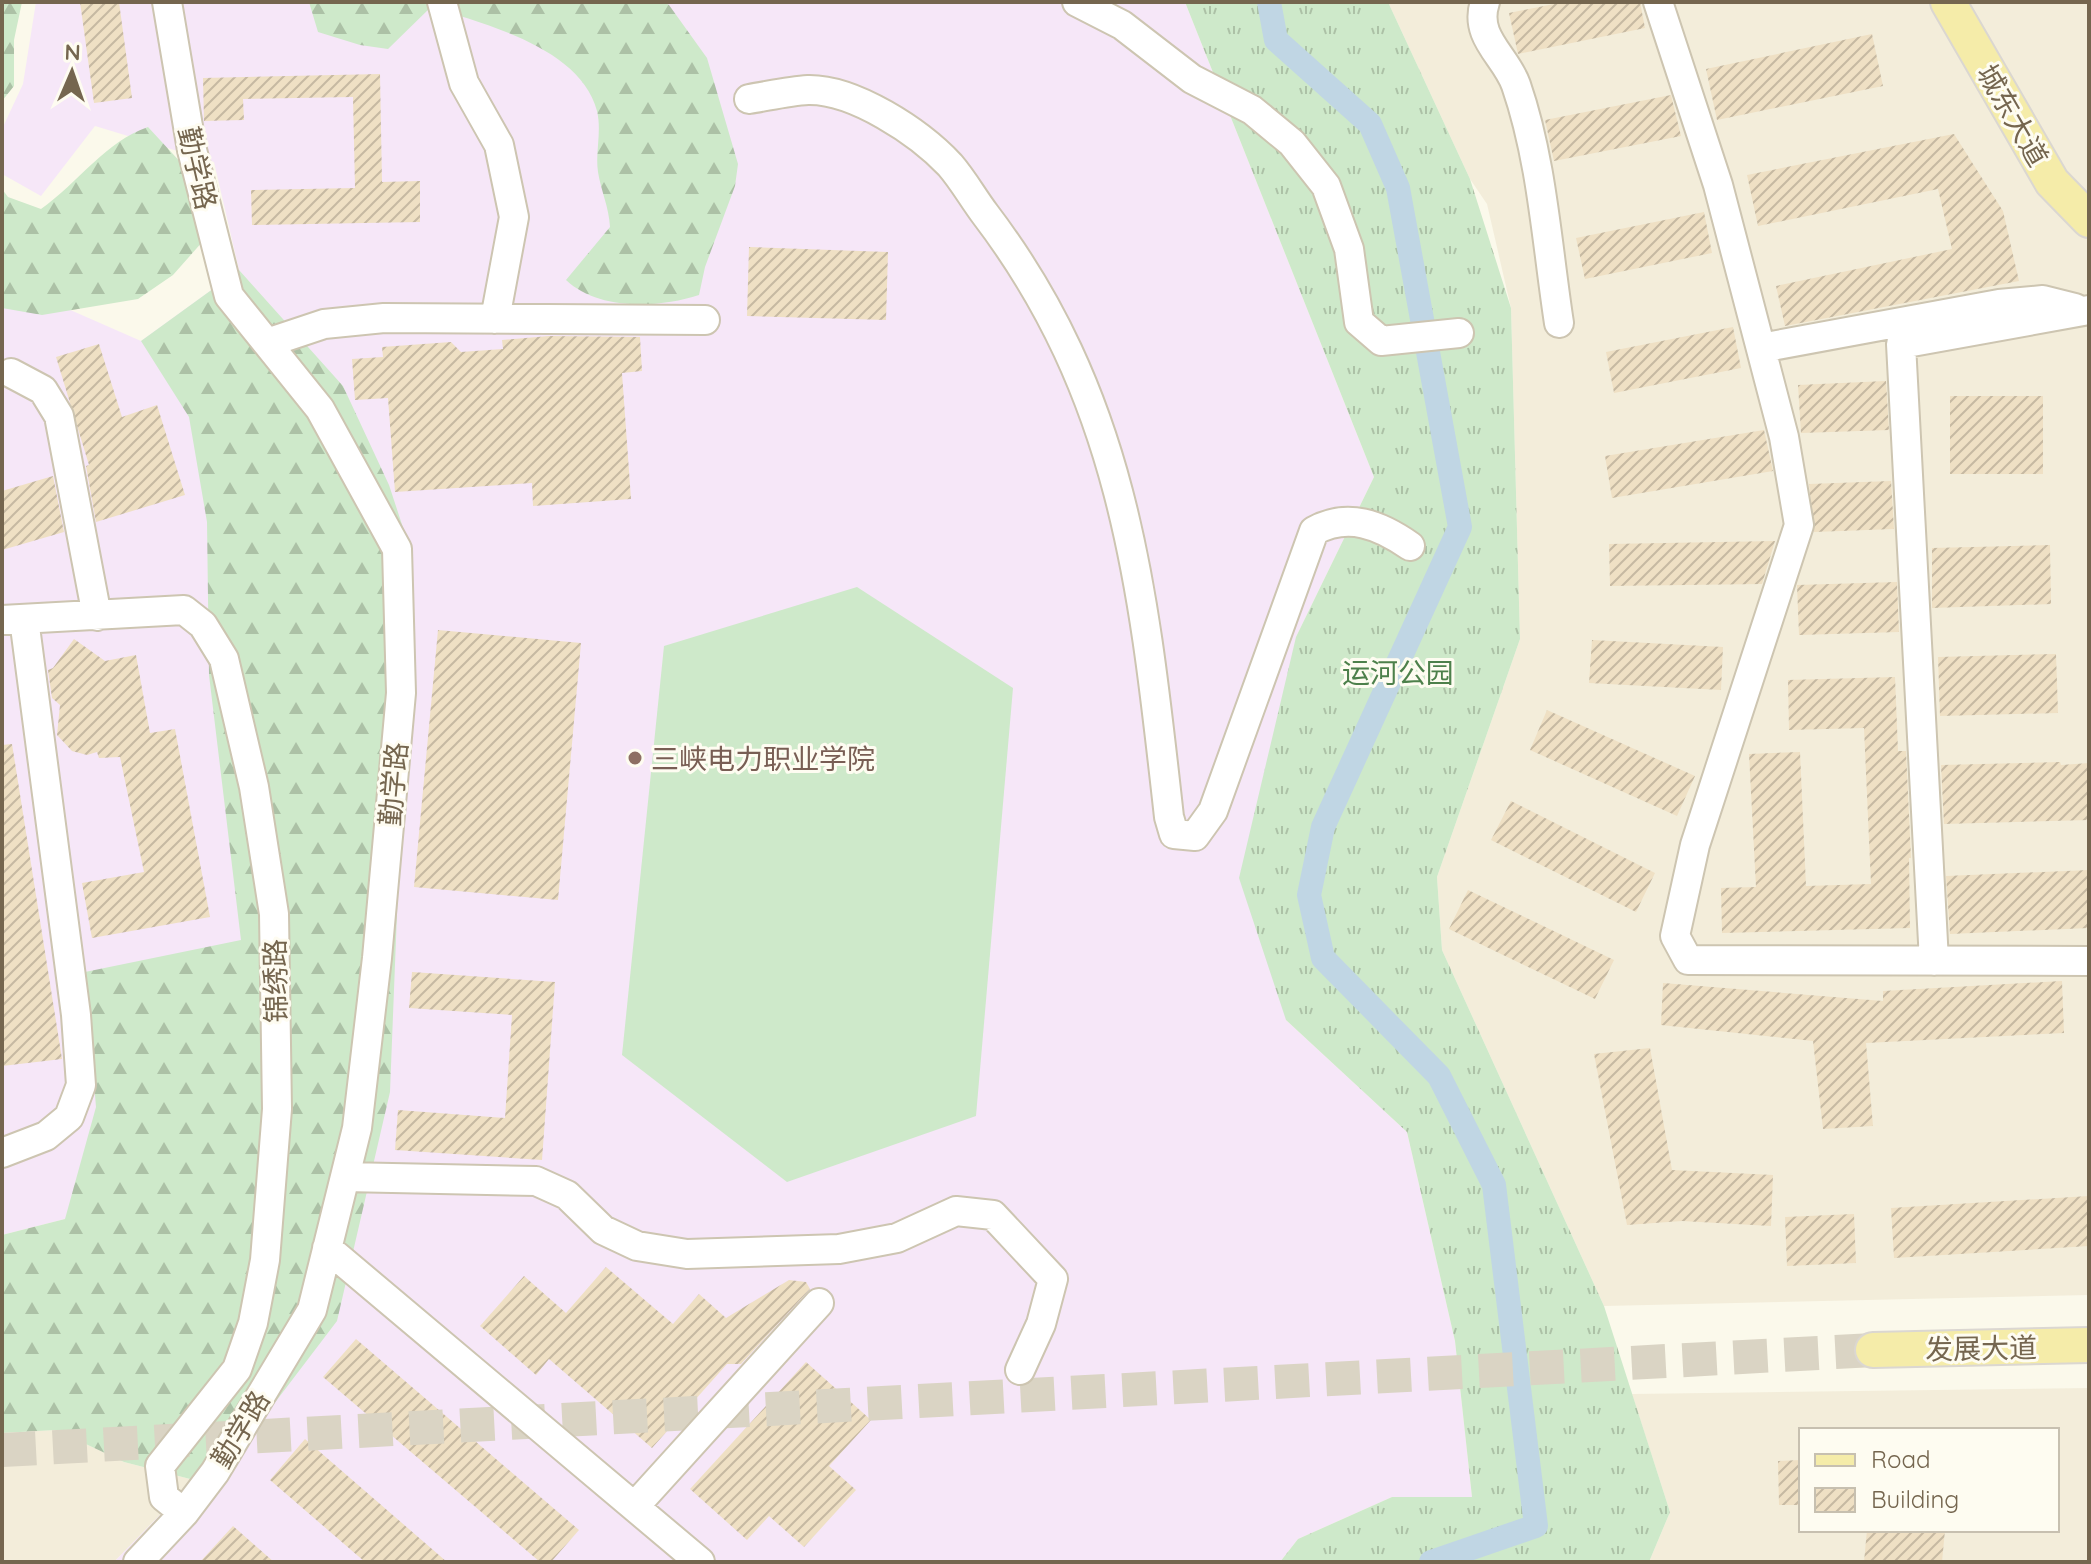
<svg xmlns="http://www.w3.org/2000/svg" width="2091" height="1564" font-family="Quicksand,'Noto Sans SC',sans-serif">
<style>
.residential{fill:#f3edda;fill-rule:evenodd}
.education{fill:#f6e7f8}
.grass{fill:url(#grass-tufts)}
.forest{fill:url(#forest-firs)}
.pitch{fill:#cee9ca}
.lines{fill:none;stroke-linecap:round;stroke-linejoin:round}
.canal{stroke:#c0d6e4;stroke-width:24}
.building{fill:url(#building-hatch)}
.major-tunnel{stroke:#dad4c4;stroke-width:34;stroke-dasharray:34 17;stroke-linecap:butt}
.minor-casing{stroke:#cdc5b1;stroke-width:32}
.major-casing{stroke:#dbd7d1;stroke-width:38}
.minor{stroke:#fff;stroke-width:28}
.major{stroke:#f5eca9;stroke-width:34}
.education-dot{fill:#8d6e63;stroke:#fefcf1;stroke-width:3}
.labels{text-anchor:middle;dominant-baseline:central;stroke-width:6;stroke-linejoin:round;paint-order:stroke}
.street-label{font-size:28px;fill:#75664f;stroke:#fefcf1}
.park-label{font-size:28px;fill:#4d804b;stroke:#fefcf1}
.education-label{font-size:28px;fill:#785e54;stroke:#fefcf1;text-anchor:start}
</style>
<defs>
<pattern id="grass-tufts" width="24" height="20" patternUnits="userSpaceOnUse" patternTransform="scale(2)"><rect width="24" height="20" fill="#cee9ca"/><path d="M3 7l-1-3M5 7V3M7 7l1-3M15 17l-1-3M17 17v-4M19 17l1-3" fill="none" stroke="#acc1a6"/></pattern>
<pattern id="forest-firs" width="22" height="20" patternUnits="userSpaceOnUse" patternTransform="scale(2)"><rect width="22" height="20" fill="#cee9ca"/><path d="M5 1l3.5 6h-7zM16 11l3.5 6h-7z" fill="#acc1a6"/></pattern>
<pattern id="building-hatch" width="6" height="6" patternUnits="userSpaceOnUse" patternTransform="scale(2)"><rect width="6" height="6" fill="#efe0c4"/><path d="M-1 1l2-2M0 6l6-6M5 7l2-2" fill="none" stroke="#c6b9a2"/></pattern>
</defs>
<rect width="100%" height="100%" fill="#fbf9eb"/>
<path class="residential" d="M 1388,2 L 2089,2 L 2089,1295 L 1604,1306 L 1442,950 L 1437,877 L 1520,639 L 1511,308 L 1487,204 L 1470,179 Z
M 2089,1388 L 2089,1562 L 1649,1562 L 1670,1512 L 1632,1394 ZM 1801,1430 L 2057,1430 L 2057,1530 L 1801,1530 Z
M 56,1430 L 124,1462 L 194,1480 L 114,1562 L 2,1562 L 2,1433 Z"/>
<path class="education" d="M 36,2 L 1185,2 L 1374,477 L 1296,637 L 1286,1020 L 1407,1132 L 1455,1341 L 1472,1497 L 1392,1497 L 1298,1539 L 1280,1562 L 114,1562 L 194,1480 L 65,1219 L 2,1235 L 2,280 L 141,341 L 239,270 L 214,162 L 95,126 L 41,196 L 2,174 L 2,129 L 23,84 Z"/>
<path class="grass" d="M 1185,2 L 1388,2 L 1470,179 L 1511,308 L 1520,639 L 1437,877 L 1442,950 L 1604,1306 L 1670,1512 L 1649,1562 L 1280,1562 L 1298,1539 L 1392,1497 L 1472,1497 L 1455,1341 L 1407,1132 L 1286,1020 L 1239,878 L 1296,637 L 1374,477 Z"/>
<path class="forest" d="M 2,2 L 22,2 L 14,40 L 14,86 L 2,101 Z
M 309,2 L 664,2 L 669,5 L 707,58 L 738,164 L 735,186 L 705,267 L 699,295 C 659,308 599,311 566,280 L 610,227 C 609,207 601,191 598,172 C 595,152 602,132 597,111 C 581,48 485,24 431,7 L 388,49 L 360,45 L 318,32 Z
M 148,127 L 184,166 L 204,240 L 173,275 L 138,299 L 42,315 L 2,308 L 2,189 L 8,197 L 41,209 C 78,183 106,141 148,127 Z
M 239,270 L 343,386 L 389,485 L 410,549 L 413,692 L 398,888 L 390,1092 L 337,1321 L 267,1413 L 194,1480 L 124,1462 L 56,1430 L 2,1433 L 2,1235 L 65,1219 L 96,1107 L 85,972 L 241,940 L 209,675 L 207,522 L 189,417 L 141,341 Z"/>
<path class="pitch" d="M 857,587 L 1013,688 L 976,1116 L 787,1182 L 622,1055 L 664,646 Z"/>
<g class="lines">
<path class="canal" d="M 1269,2 L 1276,40 L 1370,124 L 1398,188 L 1460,527 L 1323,827 L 1309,895 L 1323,958 L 1439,1076 L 1494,1185 L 1536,1526 L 1431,1562"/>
</g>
<path class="building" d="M 80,2 L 119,2 L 132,98 L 94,103 Z
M 1564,2 L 1640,2 L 1645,28 L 1518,54 L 1509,13 Z
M 1872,34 L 1883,86 L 1717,120 L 1706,69 Z
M 380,74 L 382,182 L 420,181 L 420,222 L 252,225 L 251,190 L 355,188 L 353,97 L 243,99 L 244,120 L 204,121 L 203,78 Z
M 1671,95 L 1681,136 L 1554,161 L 1545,120 Z
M 1954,134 L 2003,211 L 2019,281 L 1785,326 L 1776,286 L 1952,249 L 1938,189 L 1758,226 L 1747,175 Z
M 1704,212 L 1712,253 L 1585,279 L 1576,238 Z
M 749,247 L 888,252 L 886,320 L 747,316 Z
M 1733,327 L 1741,368 L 1614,393 L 1606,352 Z
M 549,336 L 640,337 L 642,371 L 622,373 L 631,499 L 533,506 L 532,483 L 395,492 L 388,398 L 355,400 L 352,359 L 383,357 L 382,347 L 451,342 L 461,352 L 503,349 L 502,340 Z
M 99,344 L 122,417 L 157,405 L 185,495 L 96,522 L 86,466 L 89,465 L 56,357 Z
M 1886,381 L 1889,430 L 1801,433 L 1798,385 Z
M 1950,396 L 2043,396 L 2043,474 L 1950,474 Z
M 1764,430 L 1773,471 L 1612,498 L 1605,456 Z
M 53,476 L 64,532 L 2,550 L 2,491 Z
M 1891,481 L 1894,529 L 1814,532 L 1809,484 Z
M 1775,541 L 1762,584 L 1610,586 L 1609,544 Z
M 2050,545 L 2051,604 L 1932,608 L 1932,548 Z
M 1897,582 L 1899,632 L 1799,635 L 1797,585 Z
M 438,630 L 581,643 L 558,900 L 414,887 Z
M 74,639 L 105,661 L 136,655 L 150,733 L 175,729 L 210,917 L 92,938 L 82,883 L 144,872 L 120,757 L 99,758 L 97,752 L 87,755 L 72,751 L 57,735 L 60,705 L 52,698 L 48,670 L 53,668 Z
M 1592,640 L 1723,647 L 1721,690 L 1589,683 Z
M 2056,654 L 2058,713 L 1940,716 L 1938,657 Z
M 1895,677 L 1898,751 L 1906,751 L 1911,858 L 1909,858 L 1910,928 L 1722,933 L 1721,888 L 1756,887 L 1749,754 L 1800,752 L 1806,886 L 1871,884 L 1864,728 L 1789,730 L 1788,680 Z
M 1547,710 L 1695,776 L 1677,816 L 1530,750 Z
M 12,744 L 62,1059 L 2,1066 L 2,745 Z
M 2060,762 L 2061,765 L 2089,763 L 2089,820 L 1944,824 L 1941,765 Z
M 1511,801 L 1655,873 L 1636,912 L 1491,840 Z
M 2089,870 L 2089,928 L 1950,934 L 1946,876 Z
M 1468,890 L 1614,960 L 1595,999 L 1449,929 Z
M 412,972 L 555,982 L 542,1160 L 395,1150 L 398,1110 L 505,1118 L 512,1015 L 409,1008 Z
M 2062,981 L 2064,1033 L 1866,1043 L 1873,1126 L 1823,1129 L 1813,1041 L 1661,1025 L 1663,983 L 1883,1001 L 1883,991 Z
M 1650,1048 L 1672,1170 L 1773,1175 L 1771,1226 L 1682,1221 L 1627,1225 L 1594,1054 Z
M 2089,1196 L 2089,1246 L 1894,1258 L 1891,1208 Z
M 1854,1214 L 1856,1263 L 1787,1266 L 1785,1217 Z
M 606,1267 L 673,1324 L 699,1294 L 726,1318 L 789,1280 L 806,1282 L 810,1289 L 741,1364 L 727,1364 L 652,1448 L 549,1359 L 536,1375 L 480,1326 L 524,1276 L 566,1313 Z
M 356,1339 L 579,1530 L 551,1562 L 540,1562 L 323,1377 Z
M 806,1362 L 871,1420 L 829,1466 L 856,1490 L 804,1547 L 769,1516 L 747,1540 L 690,1489 Z
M 305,1439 L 447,1562 L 365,1562 L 270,1480 Z
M 1801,1460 L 1801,1505 L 1779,1505 L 1778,1461 Z
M 233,1526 L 274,1562 L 200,1562 Z
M 1867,1530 L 1945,1530 L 1942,1562 L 1864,1562 Z"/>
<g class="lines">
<path class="major-tunnel" d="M 2,1450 L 1873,1350"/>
<defs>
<path id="minor" d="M 442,2 L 464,83 L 499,145 L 514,217 L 495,319
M 1077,2 L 1122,25 L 1192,79 L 1252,110 L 1292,143 L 1326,186 L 1349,249 L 1359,322 L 1381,341 L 1459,333
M 1485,2 C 1473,37 1506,56 1516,85 C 1542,160 1547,245 1559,323
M 1658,2 L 1718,185 L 1784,437 L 1799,525 L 1695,845 L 1675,936 L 1688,960 L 2089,961
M 749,99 C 768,96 789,91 808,90 C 854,89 919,132 950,165 C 963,180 973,198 985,214 C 1126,399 1144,594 1169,817 L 1174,834 L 1195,836 L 1213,811 L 1314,531 C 1348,512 1380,525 1410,546
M 267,343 L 324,324 L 384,318 L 705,320
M 1761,348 L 1999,304 L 2043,300 L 2075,308
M 11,373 L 43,390 L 59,416 L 97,616
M 2,620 L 184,610 L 203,625 L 224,659 L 254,787 L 274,914 L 277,1109 L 265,1260 L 253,1323 L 237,1369 L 160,1466 L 164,1497 L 184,1513
M 1934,961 L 1901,344 L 2089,310
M 2,1153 L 46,1136 L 69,1117 L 81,1085 L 76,1015 L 24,619
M 345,1177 L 536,1181 L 567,1195 L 603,1230 L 637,1246 L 687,1254 L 839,1249 L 897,1238 L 956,1211 L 993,1215 L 1053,1279 L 1041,1324 L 1020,1370
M 327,1248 L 700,1562
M 635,1506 L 819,1303
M 138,1562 L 184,1513 L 215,1472 L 312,1310 L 357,1128 L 377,958 L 401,693 L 397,549 L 320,409 L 229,296 L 192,150 L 167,2"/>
<path id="major" d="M 1948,2 L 2052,182 L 2089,220
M 1873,1350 L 2089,1345"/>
</defs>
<use href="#minor" class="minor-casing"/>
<use href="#major" class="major-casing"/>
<use href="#minor" class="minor"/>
<use href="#major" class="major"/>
</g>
<circle class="education-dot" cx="635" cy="758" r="8"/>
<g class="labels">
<g class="street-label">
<text transform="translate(2013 115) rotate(60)">城东大道</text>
<text transform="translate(198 168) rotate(77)">勤学路</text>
<text transform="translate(393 784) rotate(-85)">勤学路</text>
<text transform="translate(275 981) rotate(-91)">锦绣路</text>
<text transform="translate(1981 1348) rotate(-1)">发展大道</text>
<text transform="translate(240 1429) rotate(-59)">勤学路</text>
</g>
<g class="park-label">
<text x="1398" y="672">运河公园</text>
</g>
<g class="education-label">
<text x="651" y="758">三峡电力职业学院</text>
</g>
</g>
<rect width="2091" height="1564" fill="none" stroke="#75664f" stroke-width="8"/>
<rect x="1799" y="1428" width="260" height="104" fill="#fefcf1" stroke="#c7c0b0" stroke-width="2"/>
<rect x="1815" y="1454" width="40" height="12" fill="#f5eca9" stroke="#c7c0b0" stroke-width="2"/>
<text x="1871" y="1468" font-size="24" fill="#75664f">Road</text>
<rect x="1815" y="1488" width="40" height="24" fill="url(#building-hatch)" stroke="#c7c0b0" stroke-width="2"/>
<text x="1871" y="1508" font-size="24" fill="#75664f">Building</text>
<g transform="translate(72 72) rotate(2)" stroke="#fefcf1" stroke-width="6" paint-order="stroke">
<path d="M0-6L14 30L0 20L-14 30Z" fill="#75664f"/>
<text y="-12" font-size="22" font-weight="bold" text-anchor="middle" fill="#75664f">N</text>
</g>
</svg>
